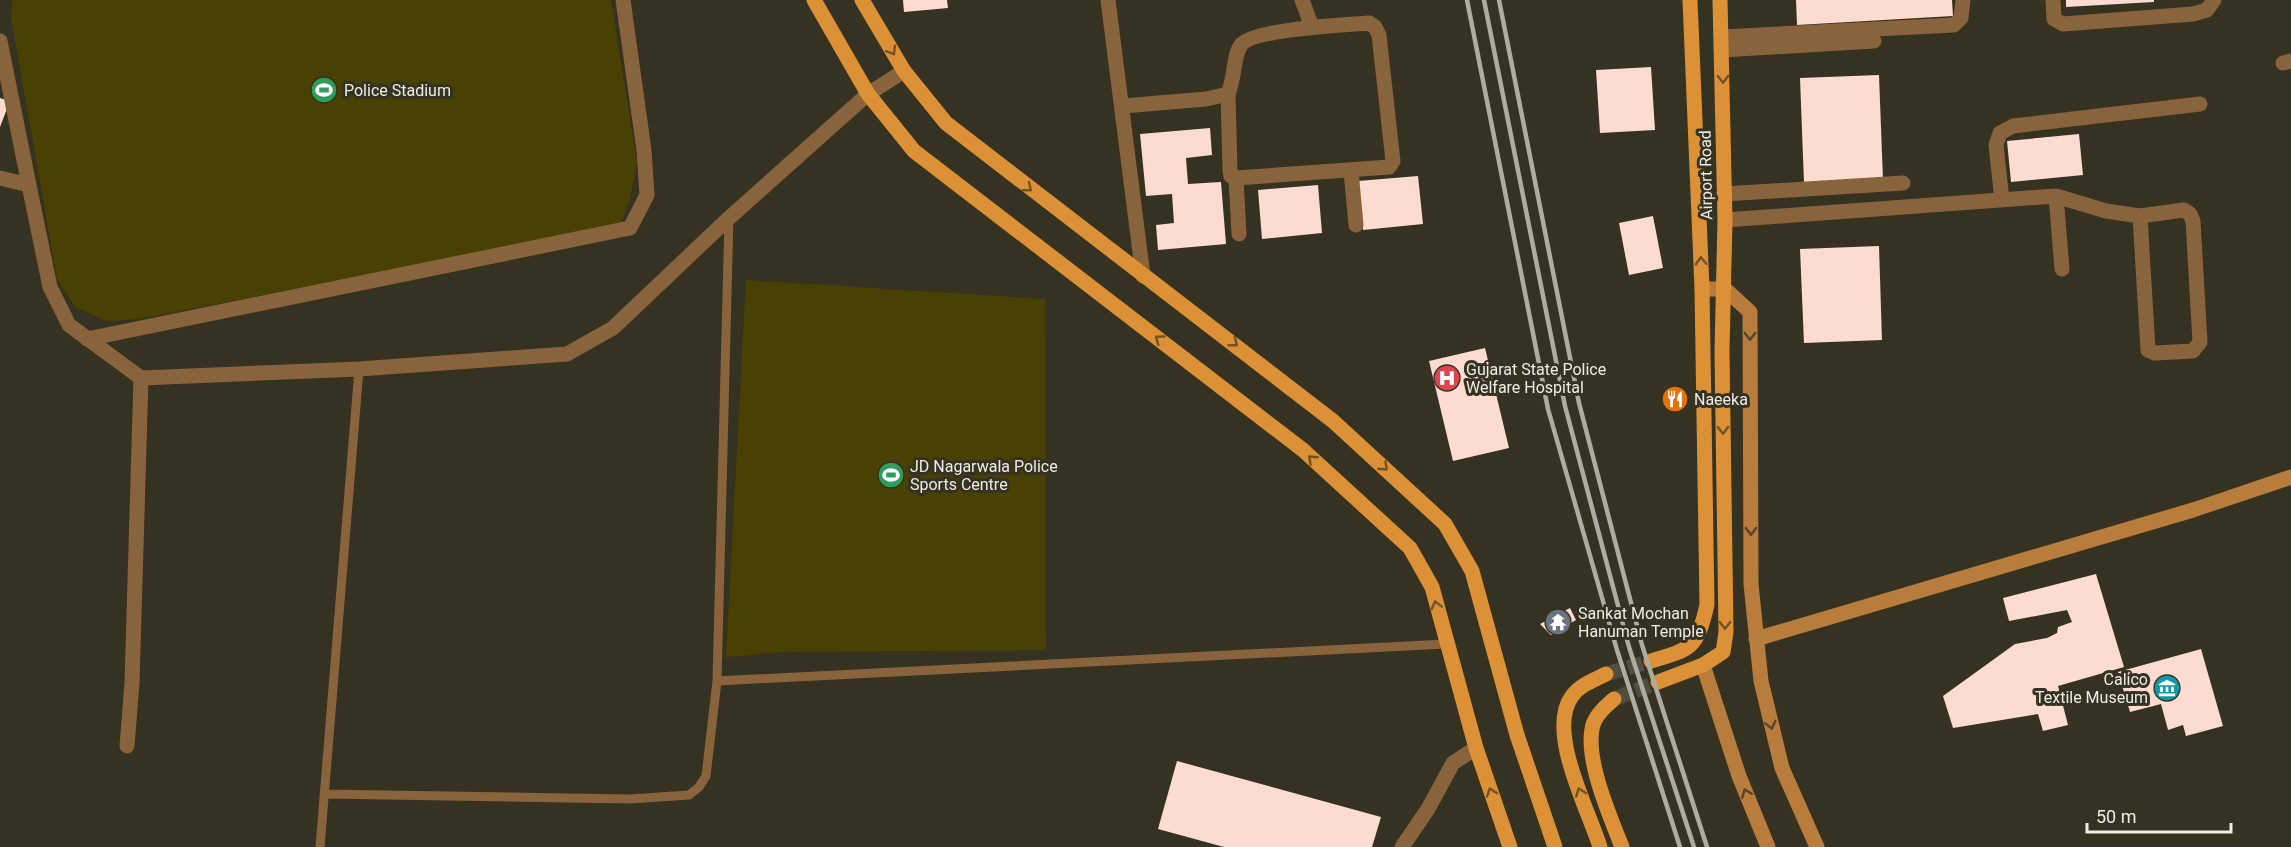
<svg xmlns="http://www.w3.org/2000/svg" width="2291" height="847" font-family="Roboto,sans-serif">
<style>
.green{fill:#494003}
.building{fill:#fcdbd0}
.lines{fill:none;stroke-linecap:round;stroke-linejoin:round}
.primary-tunnel{stroke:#514e3f;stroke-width:15;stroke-dasharray:15 8;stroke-linecap:butt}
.lane{stroke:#88633c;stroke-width:9}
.street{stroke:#88633c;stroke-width:15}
.secondary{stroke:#b87d3c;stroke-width:15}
.primary{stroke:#dd9137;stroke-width:15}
.rail{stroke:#aeab9f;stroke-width:4.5}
.oneway{stroke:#705329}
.oneway2{stroke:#564528}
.labels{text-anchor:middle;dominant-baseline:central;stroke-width:6;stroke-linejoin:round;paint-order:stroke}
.poi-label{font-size:16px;fill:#eeece2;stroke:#353222;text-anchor:start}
.street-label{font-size:16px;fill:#eeece2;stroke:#353222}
</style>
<rect width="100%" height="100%" fill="#353222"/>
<path class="green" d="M 12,0 L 611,0 L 637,162 L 630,199 L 620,226 L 139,319 L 107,321 L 75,307 L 57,279 L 11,17 Z
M 746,280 L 1045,299 L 1046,650 L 786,652 L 726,657 Z"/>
<path class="building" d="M 903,0 L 947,0 L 948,8 L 904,12 Z
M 1796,0 L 1952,0 L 1953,16 L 1797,25 Z
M 2066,0 L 2154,0 L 2154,2 L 2066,7 Z
M 1651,67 L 1655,130 L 1600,133 L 1596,70 Z
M 1879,75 L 1883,180 L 1804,183 L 1800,78 Z
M 0,98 L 10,101 L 0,127 Z
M 1210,128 L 1212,155 L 1186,158 L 1188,184 L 1221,182 L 1226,244 L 1158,250 L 1156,225 L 1174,223 L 1172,194 L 1146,196 L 1140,134 Z
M 2079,134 L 2083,175 L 2011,182 L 2007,141 Z
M 1418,176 L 1423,224 L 1363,230 L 1358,181 Z
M 1318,185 L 1322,233 L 1262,239 L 1258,190 Z
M 1653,216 L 1663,268 L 1629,275 L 1619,223 Z
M 1879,246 L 1882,340 L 1804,343 L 1800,249 Z
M 1485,348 L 1509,448 L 1453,461 L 1429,361 Z
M 2096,574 L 2124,667 L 2058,686 L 2068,725 L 2043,731 L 2038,714 L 1953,728 L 1943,696 L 2015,644 L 2047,638 L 2057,633 L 2058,627 L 2072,622 L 2067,610 L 2009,621 L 2003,598 Z
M 1570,608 L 1576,620 L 1551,635 L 1540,624 Z
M 2201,649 L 2223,726 L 2186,736 L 2183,725 L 2168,730 L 2161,704 L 2130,712 L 2118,672 Z
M 1177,761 L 1381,817 L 1372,847 L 1224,847 L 1158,829 Z"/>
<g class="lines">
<path class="primary-tunnel" d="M 1606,674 L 1651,661
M 1614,699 L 1658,682"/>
<path class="lane" d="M 729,218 L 717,681 L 1446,644
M 324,794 L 630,799 L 689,795 L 699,787 L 706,776 L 717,681
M 320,847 L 359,369"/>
<path class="street" d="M 1108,0 L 1143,276
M 1302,0 L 1312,27
M 2053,0 L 2054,19 L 2063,24 L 2193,14 L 2207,10 L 2214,0
M 1722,37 L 1954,25 L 1961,18 L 1963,0
M 0,41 L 29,185
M 1723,50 L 1874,41
M 2283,63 L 2291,61
M 1228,94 C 1235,78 1233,56 1241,45 C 1252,29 1347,25 1369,23 L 1375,27 L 1379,35 L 1393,161 L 1389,167 L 1236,178
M 1123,106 L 1206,99 L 1228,94 L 1230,171 L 1231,176 L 1236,178 L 1239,234
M 1351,171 L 1356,225
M 0,178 L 29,185 L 50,287 L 69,325 L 141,378 L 359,369 L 567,354 L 613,328 L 729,218 L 868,94 L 904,71
M 1724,194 L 1903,183
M 2056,196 L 2062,269
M 2002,200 L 1996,145 L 2000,133 L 2013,126 L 2200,104
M 1725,220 L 2056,196 L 2106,211 L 2140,216 L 2184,210 L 2190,214 L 2193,221 L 2200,342 L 2193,351 L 2155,353 L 2148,350 L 2140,216
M 87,339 L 630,228 L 647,195 L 644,150 L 623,0
M 127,746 L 132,683 L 141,378
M 1402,847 L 1428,809 L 1453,763 L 1476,748"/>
<path class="secondary" d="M 1702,289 L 1725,289 L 1750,312 L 1751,584 L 1761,681 L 1782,768 L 1817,847
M 1756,639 L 2193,510 L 2291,477
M 1703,665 L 1739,776 L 1768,847"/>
<path class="primary" d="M 814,0 L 868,94 L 914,151 L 1303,450 L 1410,548 L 1432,587 L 1476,748 L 1510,847
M 862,0 L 904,71 L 946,123 L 1333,421 L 1445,524 L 1472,571 L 1517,735 L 1555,847
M 1651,661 C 1693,649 1697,647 1707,605 L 1702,289 L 1690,0
M 1658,682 L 1703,665 L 1723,652 L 1726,632 L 1722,351 L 1725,220 L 1720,0
M 1614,699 C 1605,707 1594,716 1592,729 C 1586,762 1610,816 1622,847
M 1600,847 C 1589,811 1546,731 1572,696 C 1580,685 1594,680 1606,674"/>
<path class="rail" d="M 1467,0 L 1548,409 L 1617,650 L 1680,847
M 1484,0 L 1565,406 L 1629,647 L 1694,847
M 1499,0 L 1579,403 L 1642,645 L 1707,847"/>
</g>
<defs><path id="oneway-chevron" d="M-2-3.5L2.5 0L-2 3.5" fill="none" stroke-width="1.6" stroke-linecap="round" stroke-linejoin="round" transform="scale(1.5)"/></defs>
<g class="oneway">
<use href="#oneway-chevron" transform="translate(892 51) rotate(59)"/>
<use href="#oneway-chevron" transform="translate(1723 79) rotate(89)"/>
<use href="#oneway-chevron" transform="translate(1028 188) rotate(38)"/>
<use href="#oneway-chevron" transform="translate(1701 261) rotate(-92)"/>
<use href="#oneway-chevron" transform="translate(1159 339) rotate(-144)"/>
<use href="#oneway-chevron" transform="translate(1234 343) rotate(38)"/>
<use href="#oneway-chevron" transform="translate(1723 430) rotate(89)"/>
<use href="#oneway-chevron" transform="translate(1312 459) rotate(-137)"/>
<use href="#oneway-chevron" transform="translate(1384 467) rotate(43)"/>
<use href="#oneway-chevron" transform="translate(1436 605) rotate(-104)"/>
<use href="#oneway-chevron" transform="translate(1725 625) rotate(91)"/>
<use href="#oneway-chevron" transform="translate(1491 792) rotate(-109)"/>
<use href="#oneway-chevron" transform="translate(1580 792) rotate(-110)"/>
</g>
<g class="oneway2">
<use href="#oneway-chevron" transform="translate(1750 336) rotate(90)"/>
<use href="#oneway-chevron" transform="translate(1751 531) rotate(90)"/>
<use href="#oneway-chevron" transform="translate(1771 725) rotate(76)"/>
<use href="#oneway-chevron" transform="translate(1746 793) rotate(-112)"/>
</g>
<defs>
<symbol id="stadium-disc" viewBox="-11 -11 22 22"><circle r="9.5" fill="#2e9e5b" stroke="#353222"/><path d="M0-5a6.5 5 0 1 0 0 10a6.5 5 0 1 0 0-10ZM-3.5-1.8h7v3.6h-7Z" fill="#fff"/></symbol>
<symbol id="hospital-disc" viewBox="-11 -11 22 22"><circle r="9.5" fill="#e0444e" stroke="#353222"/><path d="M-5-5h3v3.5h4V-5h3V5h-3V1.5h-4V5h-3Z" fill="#fff"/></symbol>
<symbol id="restaurant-disc" viewBox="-11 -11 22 22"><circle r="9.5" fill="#e8710a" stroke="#353222"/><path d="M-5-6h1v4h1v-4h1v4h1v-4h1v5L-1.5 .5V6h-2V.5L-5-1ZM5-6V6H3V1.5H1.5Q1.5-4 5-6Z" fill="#fff"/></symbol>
<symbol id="temple-disc" viewBox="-11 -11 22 22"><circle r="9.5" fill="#6b7280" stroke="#353222"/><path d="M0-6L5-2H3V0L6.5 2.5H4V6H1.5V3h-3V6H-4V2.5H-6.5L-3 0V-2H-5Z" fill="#fff"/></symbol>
<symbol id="museum-disc" viewBox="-11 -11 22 22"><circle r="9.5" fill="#0f9aa8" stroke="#353222"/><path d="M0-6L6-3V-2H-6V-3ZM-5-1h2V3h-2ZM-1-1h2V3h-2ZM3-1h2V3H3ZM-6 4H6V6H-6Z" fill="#fff"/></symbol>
</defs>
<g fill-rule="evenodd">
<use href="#stadium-disc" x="309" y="75" width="30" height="30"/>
<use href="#hospital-disc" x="1432" y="363" width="30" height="30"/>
<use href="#restaurant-disc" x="1660" y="384" width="30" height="30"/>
<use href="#stadium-disc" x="876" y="460" width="30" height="30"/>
<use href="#temple-disc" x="1543" y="607" width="30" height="30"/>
<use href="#museum-disc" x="2152" y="673" width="30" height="30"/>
</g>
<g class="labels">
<g class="poi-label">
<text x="344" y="90">Police Stadium</text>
<text x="1466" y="369">Gujarat State Police<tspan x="1466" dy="18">Welfare Hospital</tspan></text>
<text x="1694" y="399">Naeeka</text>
<text x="910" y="466">JD Nagarwala Police<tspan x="910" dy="18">Sports Centre</tspan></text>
<text x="1578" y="613">Sankat Mochan<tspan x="1578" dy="18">Hanuman Temple</tspan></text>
<text x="2148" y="679" text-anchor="end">Calico<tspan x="2148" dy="18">Textile Museum</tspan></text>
</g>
<g class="street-label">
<text transform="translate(1706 175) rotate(-91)">Airport Road</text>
</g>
</g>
<path d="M2087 823v9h144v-9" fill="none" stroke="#eeece2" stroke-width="3"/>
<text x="2096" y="823" font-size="18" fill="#eeece2" stroke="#353222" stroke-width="4.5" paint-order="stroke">50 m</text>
</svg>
